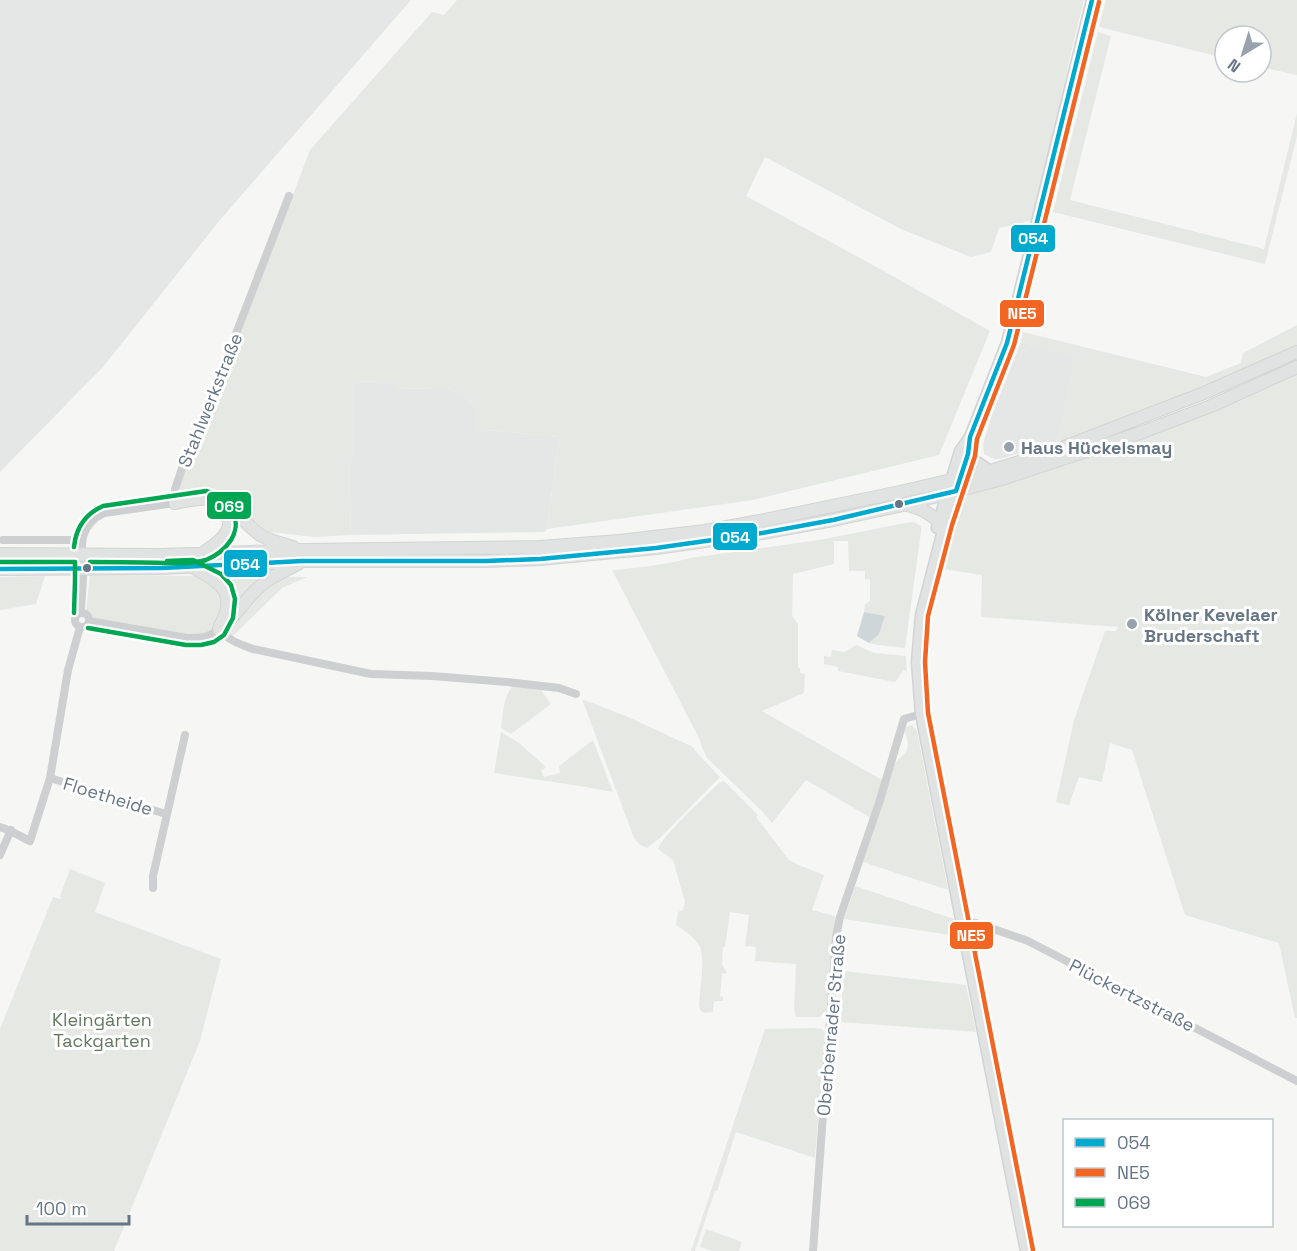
<svg xmlns="http://www.w3.org/2000/svg" width="1297" height="1251" font-family="'Space Grotesk',sans-serif">
<style>
.built{fill:#e5e6e6}
.green{fill:#e6e9e3}
.water{fill:#cfd6da}
.lines{fill:none;stroke-linecap:round;stroke-linejoin:round}
.secondary-casing{stroke:#d1d3d4;stroke-width:13}
.primary-casing{stroke:#d3d4d4;stroke-width:14}
.minor{stroke:#cdcfd0;stroke-width:8}
.secondary{stroke:#e1e2e2;stroke-width:10}
.primary{stroke:#e1e2e2;stroke-width:12}
.primary-bridge-casing{stroke:#d3d4d4;stroke-width:14;stroke-linecap:butt}
.primary-bridge{stroke:#e1e2e2;stroke-width:12}
.bus-1-casing{stroke:#fff;stroke-width:9}
.bus-2-casing{stroke:#fff;stroke-width:9}
.bus-3-casing{stroke:#fff;stroke-width:9}
.bus-1{stroke:#00a9ce;stroke-width:4.5}
.bus-2{stroke:#f26522;stroke-width:4.5}
.bus-3{stroke:#00a651;stroke-width:4.5}
.poi-dot{fill:#98a2ad;stroke:#fff;stroke-width:2}
.bus-dot{fill:#657586;stroke:#fff;stroke-width:2}
.labels{text-anchor:middle;dominant-baseline:central;stroke-width:6;stroke-linejoin:round;paint-order:stroke}
.street-label{font-size:18px;fill:#657586;stroke:#fff}
.poi-label{font-size:18px;font-weight:bold;fill:#657586;stroke:#fff;text-anchor:start}
.park-label{font-size:18px;fill:#647860;stroke:#fff}
.line-badge{stroke:#fff;stroke-width:2}
.badge-label{font-size:16px;text-anchor:middle;font-weight:bold;fill:#fff}
</style>
<rect width="100%" height="100%" fill="#f6f6f5"/>
<path class="built" d="M 0,0 L 411,0 L 220,220 L 103,367 L 0,472 Z
M 1021,342 L 1075,356 L 1058,441 L 1000,459 L 994,459 L 984,454 L 983,444 L 993,412 Z
M 395,381 L 396,389 L 446,388 L 463,394 L 476,410 L 476,429 L 559,437 L 547,529 L 544,532 L 351,535 L 349,461 L 354,454 L 353,382 Z"/>
<path class="green" d="M 457,0 L 1084,0 L 1072,48 L 1034,220 L 999,228 L 991,252 L 971,257 L 901,229 L 765,157 L 746,196 L 882,270 L 990,331 L 939,455 L 753,500 L 547,529 L 559,437 L 476,429 L 476,410 L 463,394 L 446,388 L 395,389 L 395,381 L 353,382 L 354,455 L 349,461 L 351,535 L 315,537 L 268,532 L 223,495 L 204,493 L 186,494 L 178,488 L 224,376 L 310,150 L 432,12 L 444,15 Z
M 1106,0 L 1297,0 L 1297,75 L 1261,67 L 1261,36 L 1225,36 L 1225,58 L 1099,27 Z
M 1098,32 L 1111,36 L 1070,200 L 1264,249 L 1297,113 L 1297,136 L 1265,264 L 1053,212 Z
M 1297,325 L 1297,347 L 1219,381 L 1143,413 L 1061,442 L 1060,440 L 1058,441 L 1074,356 L 1021,342 L 1023,332 L 1206,377 L 1241,363 L 1243,353 Z
M 1297,372 L 1297,1018 L 1295,1018 L 1279,943 L 1185,915 L 1132,750 L 1110,743 L 1102,782 L 1079,777 L 1069,805 L 1056,802 L 1074,720 L 1105,631 L 1116,631 L 1118,627 L 981,617 L 982,575 L 943,569 L 939,578 L 960,503 L 969,494 L 1141,437 Z
M 914,522 L 921,526 L 921,532 L 905,648 L 878,645 L 869,643 L 879,634 L 885,616 L 864,612 L 865,604 L 870,601 L 870,579 L 865,579 L 865,571 L 849,571 L 848,541 L 834,541 L 834,564 L 793,574 L 792,616 L 798,624 L 798,668 L 800,668 L 800,673 L 805,674 L 804,693 L 762,711 L 882,780 L 871,818 L 806,780 L 772,823 L 763,812 L 707,758 L 702,747 L 700,740 L 612,570 C 638,568 664,565 690,558 L 819,540 L 905,523 Z
M 90,575 L 307,577 L 282,588 L 235,634 L 208,646 L 154,641 L 96,625 L 86,612 Z
M 45,576 L 36,604 L 0,610 L 0,577 Z
M 856,645 L 874,653 L 906,656 L 907,672 L 904,670 L 895,682 L 838,671 L 838,667 L 824,664 L 824,656 L 831,657 L 832,650 L 845,652 Z
M 513,686 L 540,689 L 551,704 L 511,734 L 501,728 C 503,714 503,696 513,686 Z
M 582,699 L 628,717 L 693,747 L 697,753 L 720,777 L 661,837 L 647,848 L 640,845 L 634,838 Z
M 912,725 L 917,731 L 948,890 L 863,862 L 877,820 L 893,765 L 905,753 L 908,746 L 907,738 L 904,730 L 906,727 Z
M 501,732 L 519,743 L 546,767 L 541,771 L 544,777 L 560,773 L 559,766 L 593,740 L 613,792 L 586,787 L 494,773 Z
M 724,781 L 758,815 L 756,817 L 789,860 L 799,865 L 824,875 L 812,910 L 832,915 L 837,918 L 830,962 L 827,1010 L 819,1017 L 796,1017 L 794,1009 L 796,964 L 755,961 L 756,947 L 745,946 L 749,915 L 730,912 L 725,947 L 723,947 L 722,964 L 727,973 L 722,974 L 720,996 L 723,997 L 723,1001 L 714,1001 L 713,1012 L 704,1013 L 700,1010 L 699,1004 C 700,990 705,959 700,947 C 695,937 685,931 676,925 L 678,912 L 683,910 L 685,902 L 673,860 L 658,849 C 661,837 707,795 719,783 Z
M 70,869 L 105,883 L 95,912 L 221,959 L 200,1041 L 114,1251 L 0,1251 L 0,1029 L 53,897 L 62,899 L 60,896 Z
M 855,886 L 954,919 L 957,936 L 844,919 Z
M 843,971 L 966,985 L 976,1032 L 841,1022 Z
M 816,1028 L 821,1029 L 825,1032 L 815,1158 L 736,1132 L 717,1191 L 715,1191 L 695,1251 L 691,1251 L 765,1029 Z
M 706,1229 L 742,1242 L 739,1251 L 712,1251 L 700,1247 Z"/>
<path class="water" d="M 864,612 L 885,616 L 879,634 L 869,643 L 857,636 Z"/>
<g class="lines">
<defs>
<path id="secondary" d="M 970,437 L 968,454 L 945,523 L 921,615 L 917,662 L 921,714 L 1026,1251
M 968,454 L 973,459 L 990,471
M 937,528 L 960,451 L 970,437 L 1007,343 L 1092,0"/>
<path id="primary" d="M 175,503 C 187,501 201,497 213,499 C 234,503 244,525 262,536 C 271,541 283,544 293,547
M 907,505 C 920,508 928,512 938,521
M 203,553 C 223,540 243,524 216,503
M 161,555 L 303,550 L 540,547 L 619,541 L 705,531 L 760,521 L 900,492 L 990,471 L 1051,452 L 1204,393 L 1297,352
M 192,567 C 220,582 239,592 220,626
M 162,568 L 302,561 L 486,561 L 540,559 L 656,548 L 762,533 L 833,520 L 903,505 L 1002,479 L 1140,433 L 1211,406 L 1297,367
M 219,629 C 235,618 241,605 254,592 C 266,579 282,572 298,564"/>
</defs>
<use href="#secondary" class="secondary-casing"/>
<use href="#primary" class="primary-casing"/>
<path class="minor" d="M 3,540 L 81,540
M 81,613 C 81,601 83,588 83,575 C 82,549 76,526 104,513 L 175,503 L 175,489 L 188,451 L 229,352 L 289,196
M75 620a7 7 0 1 1 14 0a7 7 0 1 1-14 0Z
M 89,621 L 187,638 C 201,638 208,638 219,629 C 229,641 239,644 253,649 L 371,674 L 432,676 L 507,682 L 559,688 L 576,694
M 50,778 L 166,814
M 0,827 C 11,830 19,836 30,841 L 50,778 L 68,670 L 80,627
M 0,855 L 11,830
M 153,888 L 153,876 L 185,735
M 963,922 L 976,923 L 1028,941 L 1297,1081
M 813,1251 L 836,937 L 840,917 L 879,803 L 904,719 L 921,714"/>
<use href="#secondary" class="secondary"/>
<use href="#primary" class="primary"/>
<defs>
<path id="primary-bridge" d="M 0,554 L 161,555
M 0,569 L 162,568"/>
</defs>
<use href="#primary-bridge" class="primary-bridge-casing"/>
<use href="#primary-bridge" class="primary-bridge"/>
<defs>
<path id="bus-1" d="M 0,569 L 162,568 L 302,561 L 486,561 L 540,559 L 656,548 L 762,533 L 833,520 L 956,491 L 968,454 L 970,437 L 1007,343 L 1092,0"/>
<path id="bus-2" d="M 1033,1250 L 928,713 L 925,662 L 928,616 L 952,525 L 975,456 L 977,439 L 1014,345 L 1099,2"/>
<path id="bus-3" d="M 74,547 C 76,527 85,514 103,506 L 206,491 C 218,494 229,502 234,514 C 237,522 236,532 231,540 C 225,549 216,556 206,560 C 193,564 177,563 164,563 C 139,562 115,562 90,562
M 0,562 L 75,562 L 75,580 L 74,613
M 88,628 L 186,645 L 201,645 L 214,642 L 224,635 L 233,618 L 235,599 L 231,585 L 221,574 L 193,560 L 167,561"/>
</defs>
<use href="#bus-1" class="bus-1-casing"/>
<use href="#bus-2" class="bus-2-casing"/>
<use href="#bus-3" class="bus-3-casing"/>
<use href="#bus-1" class="bus-1"/>
<use href="#bus-2" class="bus-2"/>
<use href="#bus-3" class="bus-3"/>
</g>
<g class="poi-dot">
<circle cx="1009" cy="447" r="6"/>
<circle cx="1132" cy="624" r="6"/>
</g>
<g class="bus-dot">
<circle cx="899" cy="504" r="5"/>
<circle cx="87" cy="568" r="5"/>
</g>
<g class="labels">
<g class="street-label">
<text transform="translate(210 400) rotate(-68)">Stahlwerkstraße</text>
<text transform="translate(108 796) rotate(17)">Floetheide</text>
<text transform="translate(1132 995) rotate(27)">Plückertzstraße</text>
<text transform="translate(831 1025) rotate(-85)">Oberbenrader Straße</text>
</g>
<g class="poi-label">
<text x="1021" y="447">Haus Hückelsmay</text>
<text x="1144" y="614">Kölner Kevelaer<tspan x="1144" dy="21">Bruderschaft</tspan></text>
</g>
<g class="park-label">
<text x="102" y="1019">Kleingärten<tspan x="102" dy="21">Tackgarten</tspan></text>
</g>
</g>
<g class="line-badge">
<rect x="1010" y="224" width="46" height="29" rx="6" fill="#00a9ce"/>
<rect x="999" y="299" width="46" height="29" rx="6" fill="#f26522"/>
<rect x="206" y="491" width="46" height="29" rx="6" fill="#00a651"/>
<rect x="712" y="522" width="46" height="29" rx="6" fill="#00a9ce"/>
<rect x="223" y="549" width="45" height="29" rx="6" fill="#00a9ce"/>
<rect x="949" y="921" width="45" height="29" rx="6" fill="#f26522"/>
</g>
<g class="badge-label">
<text x="1033" y="244">054</text>
<text x="1022" y="319">NE5</text>
<text x="229" y="512">069</text>
<text x="735" y="543">054</text>
<text x="245" y="570">054</text>
<text x="971" y="941">NE5</text>
</g>
<rect x="1063" y="1119" width="210" height="108" fill="#ffffff" stroke="#c1c8cf" stroke-width="1.5"/>
<rect x="1075" y="1138" width="30" height="9" fill="#00a9ce" stroke="#c1c8cf" stroke-width="1.5"/>
<text x="1117" y="1149" font-size="18" fill="#657586">054</text>
<rect x="1075" y="1168" width="30" height="9" fill="#f26522" stroke="#c1c8cf" stroke-width="1.5"/>
<text x="1117" y="1179" font-size="18" fill="#657586">NE5</text>
<rect x="1075" y="1198" width="30" height="9" fill="#00a651" stroke="#c1c8cf" stroke-width="1.5"/>
<text x="1117" y="1209" font-size="18" fill="#657586">069</text>
<g transform="translate(1243 54) rotate(218)"><circle r="28" fill="#ffffff" stroke="#c1c8cf" stroke-width="1.5"/>
<path d="M0-4.5L10 22L0 15L-10 22Z" fill="#98a2ad"/>
<text y="-9" font-size="16" font-weight="bold" text-anchor="middle" fill="#657586">N</text>
</g>
<path d="M27 1215v9h102v-9" fill="none" stroke="#657586" stroke-width="3"/>
<text x="36" y="1215" font-size="18" fill="#657586" stroke="#ffffff" stroke-width="4.5" paint-order="stroke">100 m</text>
</svg>
